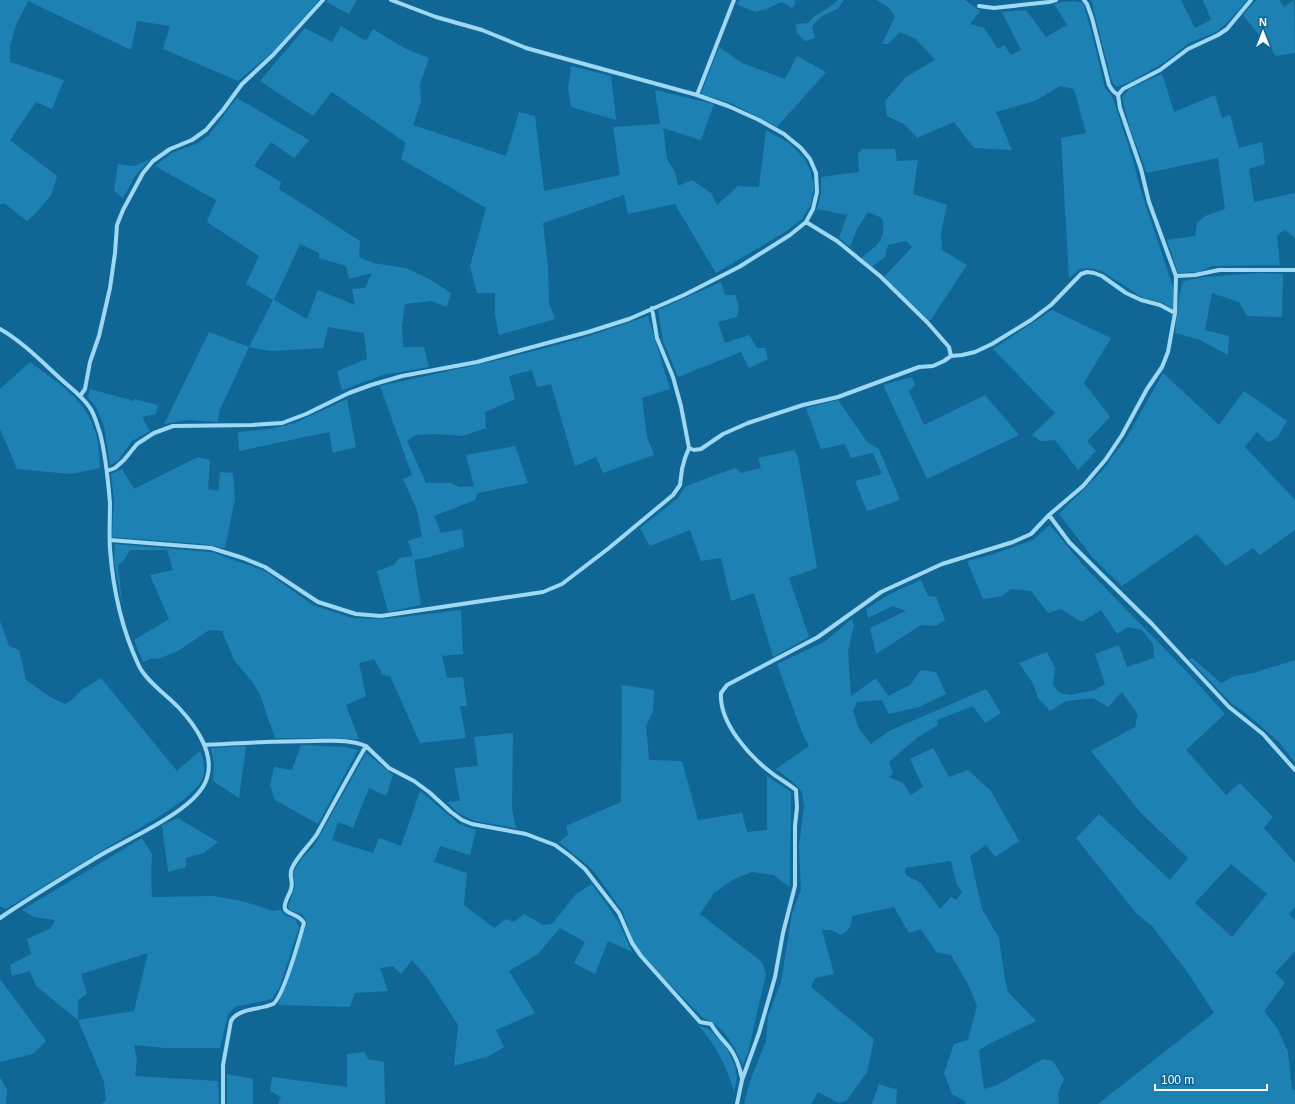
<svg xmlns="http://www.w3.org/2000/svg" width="1295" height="1104" font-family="Helvetica,sans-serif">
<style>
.green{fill:#1e81b3;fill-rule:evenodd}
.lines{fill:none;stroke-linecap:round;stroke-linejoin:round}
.street{stroke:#9ed8f4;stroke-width:4}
</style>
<rect width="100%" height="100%" fill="#106796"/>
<path class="green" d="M 0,0 L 319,0 L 276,49 L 238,81 L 163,49 L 170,26 L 137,21 L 131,50 L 28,1 L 16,25 L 10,46 L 10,62 L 64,80 L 52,109 L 36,102 L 10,140 L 57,176 L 51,195 L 37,212 L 27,221 L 5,204 L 0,204 Z
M 328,0 L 357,0 L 349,14 L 326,2 Z
M 740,0 L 793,0 L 796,2 L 792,8 L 782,2 L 766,9 L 755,12 L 737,4 Z
M 838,0 L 844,0 L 837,9 L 822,16 L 812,26 L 815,38 L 805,41 L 797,33 L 796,24 L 808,23 C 816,12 829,10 838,0 Z
M 876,0 L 965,0 L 980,11 L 970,24 L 984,28 L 998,49 L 1004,45 L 1011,55 L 1021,50 L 1002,12 L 1026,10 L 1046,37 L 1067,25 L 1054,4 C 1064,1 1073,0 1083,3 L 1091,30 L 1105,88 L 1112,96 L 1133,160 L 1140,188 L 1173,287 L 1173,309 L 1161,302 L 1143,298 L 1102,271 L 1090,268 L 1080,269 L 1069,278 L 1061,138 L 1086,133 L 1074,89 L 1060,86 L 1035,101 L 996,112 L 1012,150 L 974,148 L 954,122 L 917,138 L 904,124 L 887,116 L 885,101 L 906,77 L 935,60 L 916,39 L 900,32 L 888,44 L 882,44 L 895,16 L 888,7 Z
M 1091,0 L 1181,0 L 1195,28 L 1211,20 L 1203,0 L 1247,0 L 1226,24 L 1216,32 L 1189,43 L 1165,62 L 1130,82 L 1116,87 L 1112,82 Z
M 1256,0 L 1279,0 L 1284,7 L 1294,0 L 1295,53 L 1276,56 L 1243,15 Z
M 341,26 L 366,41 L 373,29 L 406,49 L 429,58 L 420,84 L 421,101 L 413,125 L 506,156 L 519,112 L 535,116 L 544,191 L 620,175 L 613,127 L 660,124 L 655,90 L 714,104 L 701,140 L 663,128 L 667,159 L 675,172 L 678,186 L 692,180 L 711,193 L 717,205 L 738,186 L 759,187 L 766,130 L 789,143 L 805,159 L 811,172 L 814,188 L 811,204 L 803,218 L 787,231 L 716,273 L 675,204 L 628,214 L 624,195 L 543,223 L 548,266 L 549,303 L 555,319 L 499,335 L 495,315 L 495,293 L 477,293 L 470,266 L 486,208 L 401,159 L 406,143 L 332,92 L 313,116 L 260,81 L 305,28 L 332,42 Z
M 719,47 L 742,63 L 785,79 L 797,56 L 826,72 L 777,127 L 731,103 L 701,94 Z
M 571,66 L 611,76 L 616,120 L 571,107 L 568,88 Z
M 1162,74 L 1174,112 L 1215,95 L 1222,118 L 1230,115 L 1239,148 L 1262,142 L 1265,164 L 1249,169 L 1254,202 L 1295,193 L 1295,238 L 1285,230 L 1277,235 L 1280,265 L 1212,266 L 1198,272 L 1178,273 L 1167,240 L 1195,236 L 1197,223 L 1205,216 L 1225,209 L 1218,158 L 1147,173 L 1130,129 L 1122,97 L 1129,89 Z
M 237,98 L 309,140 L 294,158 L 271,142 L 254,166 L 281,182 L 279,189 L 360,241 L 359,257 L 373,263 L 406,268 L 431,280 L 451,293 L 447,307 L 432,301 L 405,304 L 402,327 L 403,347 L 424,347 L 429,367 L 383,375 L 342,390 L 337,371 L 367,359 L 364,333 L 328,327 L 323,348 L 270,351 L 249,347 L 219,412 L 218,422 L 188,420 L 164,424 L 209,332 L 249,347 L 273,300 L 246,284 L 259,256 L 207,222 L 216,200 L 155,166 L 172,153 L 198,143 L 209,135 ZM 300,244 L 319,253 L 319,258 L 346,266 L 349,279 L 372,273 L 365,288 L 352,289 L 355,305 L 318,290 L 307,319 L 274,300 Z
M 862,149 L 895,149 L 897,161 L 918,160 L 913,194 L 947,205 L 941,233 L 942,250 L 967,265 L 930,321 L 884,277 L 912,247 L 906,241 L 888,245 L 885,257 L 872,267 L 861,258 C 877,245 887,240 882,218 L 868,212 L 857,229 L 850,247 L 839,238 L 847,215 L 817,209 L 821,194 L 821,177 L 859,172 L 858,154 Z
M 150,159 L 135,176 L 123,198 L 114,191 L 118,164 L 135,166 Z
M 1258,273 L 1283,274 L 1282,317 L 1247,316 L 1239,302 L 1212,293 L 1205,330 L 1229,336 L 1228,355 L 1200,340 L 1175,333 L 1179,297 L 1183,281 L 1205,277 Z
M 721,282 L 725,295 L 735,295 L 739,306 L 737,317 L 718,322 L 725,343 L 749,335 L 757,348 L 765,348 L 768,359 L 749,368 L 741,352 L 678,377 L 663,341 L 658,310 Z
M 1052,310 L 1111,338 L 1084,383 L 1110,417 L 1087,441 L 1096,451 L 1078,470 L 1055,440 L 1040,441 L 1032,435 L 1055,413 L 993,349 Z
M 648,316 L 670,389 L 642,398 L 647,437 L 654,455 L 603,473 L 596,457 L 575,466 L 551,384 L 537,387 L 532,370 L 509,376 L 515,399 L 485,412 L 486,428 L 462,436 L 437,434 L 415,435 L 407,441 L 426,483 L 451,483 L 459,487 L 474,486 L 466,455 L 515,446 L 528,483 L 478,493 L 475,500 L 434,516 L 441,533 L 462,529 L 464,547 L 430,557 L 414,560 L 421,605 L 388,612 L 377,571 L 394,565 L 399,558 L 413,556 L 408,541 L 422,536 L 417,510 L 403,479 L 412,475 L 380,386 L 503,359 L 586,337 Z
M 30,362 C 55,381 86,399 95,431 C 99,442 99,456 100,468 L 71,474 L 17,469 L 0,429 L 0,389 Z
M 1163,373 L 1219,425 L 1244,391 L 1287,421 L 1277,438 L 1268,442 L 1257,432 L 1245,447 L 1295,500 L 1295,530 L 1260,555 L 1253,548 L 1226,566 L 1197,534 L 1122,586 L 1093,558 L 1059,514 L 1102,471 L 1127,437 Z
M 912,377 L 915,385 L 909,391 L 924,425 L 985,395 L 1019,435 L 927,479 L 883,385 Z
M 90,389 L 134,401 L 134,399 L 158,405 L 156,414 L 142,417 L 150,431 L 132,441 L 118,461 L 110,465 L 104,426 L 96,407 L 88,397 Z
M 347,399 L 356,447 L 333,453 L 329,432 L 239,451 L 238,432 L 271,429 L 295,423 Z
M 838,400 L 867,442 L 879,449 L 900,500 L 867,511 L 855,481 L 882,474 L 873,453 L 851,458 L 845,444 L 821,449 L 806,408 Z
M 794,450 L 798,457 L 817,568 L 789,578 L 809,637 L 773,657 L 754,593 L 731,601 L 721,558 L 701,561 L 690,530 L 650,546 L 640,528 L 678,498 L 686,486 L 735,468 L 741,473 L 761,468 L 758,458 Z
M 198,457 L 210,460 L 208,489 L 218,491 L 220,472 L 233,473 L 235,499 L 225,548 L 201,544 L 112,537 L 114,501 L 111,474 L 122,469 L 134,489 Z
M 1050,525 L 1082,564 L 1190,675 L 1225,714 L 1186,750 L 1226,795 L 1240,783 L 1273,817 L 1264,828 L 1295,863 L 1295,907 L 1289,914 L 1295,920 L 1295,951 L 1275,973 L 1285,983 L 1264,1011 L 1277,1028 L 1288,1052 L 1292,1089 L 1295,1090 L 1295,1104 L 1098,1104 L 1214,1013 L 1188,973 L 1152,926 L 1137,914 L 1076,838 L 1099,814 L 1170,880 L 1188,858 L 1141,813 L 1091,751 L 1135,727 L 1138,715 L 1122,692 L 1108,707 L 1093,698 L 1066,701 L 1050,711 L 1038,698 L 1034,685 L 1019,663 L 1047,652 L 1055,668 L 1053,685 L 1060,693 L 1071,695 L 1095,690 L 1105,684 L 1095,654 L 1119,645 L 1127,667 L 1154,658 L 1153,644 L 1142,630 L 1128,627 L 1117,634 L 1101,610 L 1082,622 L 1061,609 L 1048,613 L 1031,591 L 1011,589 L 1002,596 L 983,599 L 967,561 L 994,554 L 1033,540 ZM 1231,864 L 1267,894 L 1232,937 L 1195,903 Z
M 115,544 L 211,552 L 265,571 L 313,605 L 352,618 L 385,619 L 461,610 L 463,654 L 442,656 L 447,678 L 463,677 L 467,706 L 460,706 L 466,738 L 420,743 L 390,676 L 383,675 L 374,659 L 359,663 L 366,696 L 346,705 L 359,739 L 275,738 L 260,695 L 254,684 L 234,660 L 222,631 L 209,630 L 178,651 L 158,659 L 152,658 L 143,662 L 134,640 L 169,619 L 150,575 L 173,570 L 167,550 L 130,550 L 124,560 L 118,565 L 122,604 L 114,561 Z
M 921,580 L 928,596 L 936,597 L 945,620 L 936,626 L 921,625 L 876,654 L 870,628 L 906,611 L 893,606 L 868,618 L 866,609 L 890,594 Z
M 852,619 L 854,625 L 848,651 L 851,696 L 876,678 L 888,696 L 910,685 L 921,670 L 936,672 L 946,694 L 919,707 L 889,714 L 882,700 L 857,702 L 853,711 L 859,729 L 871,744 L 889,731 L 986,689 L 1001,713 L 985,723 L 973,706 L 937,720 L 938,725 L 918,737 L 889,762 L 893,773 L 889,777 L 903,783 L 911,795 L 923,787 L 910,759 L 933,748 L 949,777 L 968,770 L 991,791 L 1019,841 L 995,857 L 986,845 L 970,856 L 982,909 L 999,938 L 1005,980 L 1008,992 L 1036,1021 L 987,1045 L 979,1051 L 984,1089 L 997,1085 L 1043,1059 L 1053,1061 L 1064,1079 L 1058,1093 L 1059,1104 L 966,1104 L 965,1101 L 952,1094 L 944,1073 L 954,1044 L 968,1040 L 977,1006 L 968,984 L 951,955 L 936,952 L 921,929 L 909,933 L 894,907 L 852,916 C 852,926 849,930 841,935 L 831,930 L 822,930 L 834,974 L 815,978 L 811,987 L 874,1039 L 867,1072 L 847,1100 L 839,1103 L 818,1092 L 811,1104 L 744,1104 L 749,1084 L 766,1041 L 768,1016 L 781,982 L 792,914 L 801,889 L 799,846 L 804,807 L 802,792 L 793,782 L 776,769 L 809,746 L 803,735 L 777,664 L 824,642 ZM 951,861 L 957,885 L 962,892 L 956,900 L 951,897 L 940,909 L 921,883 L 906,875 L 905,868 Z
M 0,621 L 9,646 L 19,650 L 26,680 L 50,697 L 65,704 L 73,699 L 81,690 L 101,678 L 177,771 L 200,751 C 204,759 206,772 202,780 C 191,801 139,828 118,841 C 81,864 43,886 6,909 L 0,906 Z
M 1192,658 L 1221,683 L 1235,676 L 1253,673 L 1295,660 L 1295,763 L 1280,743 L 1248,715 L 1231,703 L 1189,659 Z
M 622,685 L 654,690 L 653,711 L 646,726 L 649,760 L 682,761 L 698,820 L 742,813 L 747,832 L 767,830 L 767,776 L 791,792 L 790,887 L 773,875 L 752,872 L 732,880 L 714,893 L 700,914 L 762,962 L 766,974 L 748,1052 L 743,1065 C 733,1045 725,1026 703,1018 L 643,957 L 633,942 L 623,912 L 593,870 L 559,842 L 568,835 L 566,826 L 621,802 Z
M 513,733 L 512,809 L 516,828 L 475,821 L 458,813 L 447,802 L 460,801 L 454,768 L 478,766 L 474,737 Z
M 301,745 L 345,747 L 358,750 L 318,824 L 275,800 L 270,785 L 274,767 L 292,770 Z
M 246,746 L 239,798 L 213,781 L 214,765 L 211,748 Z
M 366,753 L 393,775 L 386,796 L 369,788 L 353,828 L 338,822 L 332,840 L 373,853 L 379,838 L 401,846 L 420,791 L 459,824 L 476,830 L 470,855 L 440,846 L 434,862 L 467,873 L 464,905 L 494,928 L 506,919 L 514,922 L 524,914 L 543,925 L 552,924 L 576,894 L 592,884 L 618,921 L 632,952 L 608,941 L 595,974 L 574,963 L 585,942 L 560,928 L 538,954 L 509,971 L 535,1013 L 496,1030 L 504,1047 L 489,1056 L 454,1066 L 458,1025 L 429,980 L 412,960 L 401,974 L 393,966 L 380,968 L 388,991 L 355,993 L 350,1007 L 278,1005 L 307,923 L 303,915 L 290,910 L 288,907 L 295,886 L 293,872 L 302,858 L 314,846 Z
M 178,818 L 218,842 L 204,853 L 186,858 L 186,867 L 168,872 L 162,825 Z
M 142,838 L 152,854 L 151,871 L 152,897 L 214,896 L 242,901 L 273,911 L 281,910 L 285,915 L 295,919 L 299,927 L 280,986 L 272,999 L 235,1007 L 228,1015 L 220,1048 L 165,1048 L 134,1045 L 137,1060 L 135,1076 L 218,1081 L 219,1104 L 102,1104 L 106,1100 L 104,1082 L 78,1020 L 36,986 L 30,971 L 12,976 L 10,965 L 31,954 L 27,939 L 51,928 L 55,920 L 34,917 L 22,910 ZM 148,953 L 134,1011 L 78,1020 L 78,1000 L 87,994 L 81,974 Z
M 0,979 L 46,1041 L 33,1054 L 0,1062 Z
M 698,1025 L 710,1030 L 726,1047 L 735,1066 L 737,1078 L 734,1092 C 727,1067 716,1045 698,1025 Z
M 364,1052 L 368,1059 L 384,1062 L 385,1104 L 278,1104 L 281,1097 L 270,1091 L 272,1077 L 347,1087 L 347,1054 Z
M 227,1074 L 253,1079 L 253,1104 L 227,1104 Z
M 0,1077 L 7,1090 L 6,1104 L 0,1104 Z
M 879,1084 L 897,1090 L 896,1104 L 872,1104 Z"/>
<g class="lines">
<path class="street" d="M 1084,0 L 1087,4 L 1092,18 L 1109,85 L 1113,91 L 1118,95
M 979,6 L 994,8 L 1049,2 L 1056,0
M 697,95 L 734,0
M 806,222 L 837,241 L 880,276 L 927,322 L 949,347 L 951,356
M 1176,276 L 1195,275 L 1219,270 L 1295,270
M 0,329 C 23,342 43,363 63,381 C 72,389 84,398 90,408 C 95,415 97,425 100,433 C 106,456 108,480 110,503 C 110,518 109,534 110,549 C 113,589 122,630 139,666 C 146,681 168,696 179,708 C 195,725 215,753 207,778 C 198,810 127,839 99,856 C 66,876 32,896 0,918
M 80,396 L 85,389 L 90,362 L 99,336 L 110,288 L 115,253 L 117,225 L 123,210 L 143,173 L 153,161 L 170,149 L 192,140 L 206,130 L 223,110 L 242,84 L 273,55 L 323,0
M 689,448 L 694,450 L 701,449 L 723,434 L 748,423 L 803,405 L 838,397 L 919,367 L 933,366 L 944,361 L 951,356 L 962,355 L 975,352 L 992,344 L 1031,320 L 1051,305 L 1081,274 L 1087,272 L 1094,273 L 1102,276 L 1126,293 L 1141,300 L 1160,305 L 1175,313
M 107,471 L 115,468 L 124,460 L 137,444 L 154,433 L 173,426 L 252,425 L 282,423 L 306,414 L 349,393 L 371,385 L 402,376 L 477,362 L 588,332 L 629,319 L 684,295 L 739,267 L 790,235 L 806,222 L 813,209 L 817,192 L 816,173 L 810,159 L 801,148 L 784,134 L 759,120 L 728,106 L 697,95 L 526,48 L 482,30 L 436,17 L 391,0
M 1049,515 L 1069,542 L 1102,575 L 1152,624 L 1229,707 L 1263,734 L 1295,770
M 110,540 L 211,548 L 243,558 L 265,567 L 318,602 L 356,614 L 381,616 L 543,592 L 562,584 L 609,548 L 673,495 L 680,485 L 682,469 L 685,458 L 689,448 L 681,406 L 673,377 L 657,338 L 652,308
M 204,745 C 241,743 277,741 314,741 C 331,741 350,739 366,746 L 389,768 L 414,781 L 429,792 L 451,812 L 462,820 L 472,824 L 526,834 L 555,845 L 570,856 L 585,869 L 619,913 L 632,943 L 641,956 L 700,1022 L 711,1024 C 716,1033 722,1039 729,1047 C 736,1056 740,1068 742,1079
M 223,1104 L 223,1065 L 231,1021 C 238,1008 260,1010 273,1004 C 283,998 300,937 304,923 C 299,914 288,915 285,909 C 283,903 290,894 291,889 C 294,881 288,876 292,868 C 298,855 309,846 317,834 C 333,805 349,775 366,746
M 737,1104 L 742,1080 L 759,1033 L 775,977 L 783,933 L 795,886 L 795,826 L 797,807 L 796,790 C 789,784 781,780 773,774 C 750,757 719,723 721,693 L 727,685 L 818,637 L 881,592 L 942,564 L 1013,542 L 1031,534 L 1049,515 L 1083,486 L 1106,459 L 1122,435 L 1147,389 L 1162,367 L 1168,352 L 1175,313 L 1176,276 L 1149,202 L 1141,169 L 1120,108 L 1118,95 L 1123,89 L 1160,70 L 1188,49 L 1218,35 L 1227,29 L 1251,0"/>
</g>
<g transform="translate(1263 32)" stroke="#106796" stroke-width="3" paint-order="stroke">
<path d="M0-3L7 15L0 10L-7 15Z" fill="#ffffff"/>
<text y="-6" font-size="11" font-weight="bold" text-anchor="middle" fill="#ffffff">N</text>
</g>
<path d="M1155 1084v6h112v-6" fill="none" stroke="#ffffff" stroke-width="2"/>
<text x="1161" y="1084" font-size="12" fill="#ffffff" stroke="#106796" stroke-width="3" paint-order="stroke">100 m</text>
</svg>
